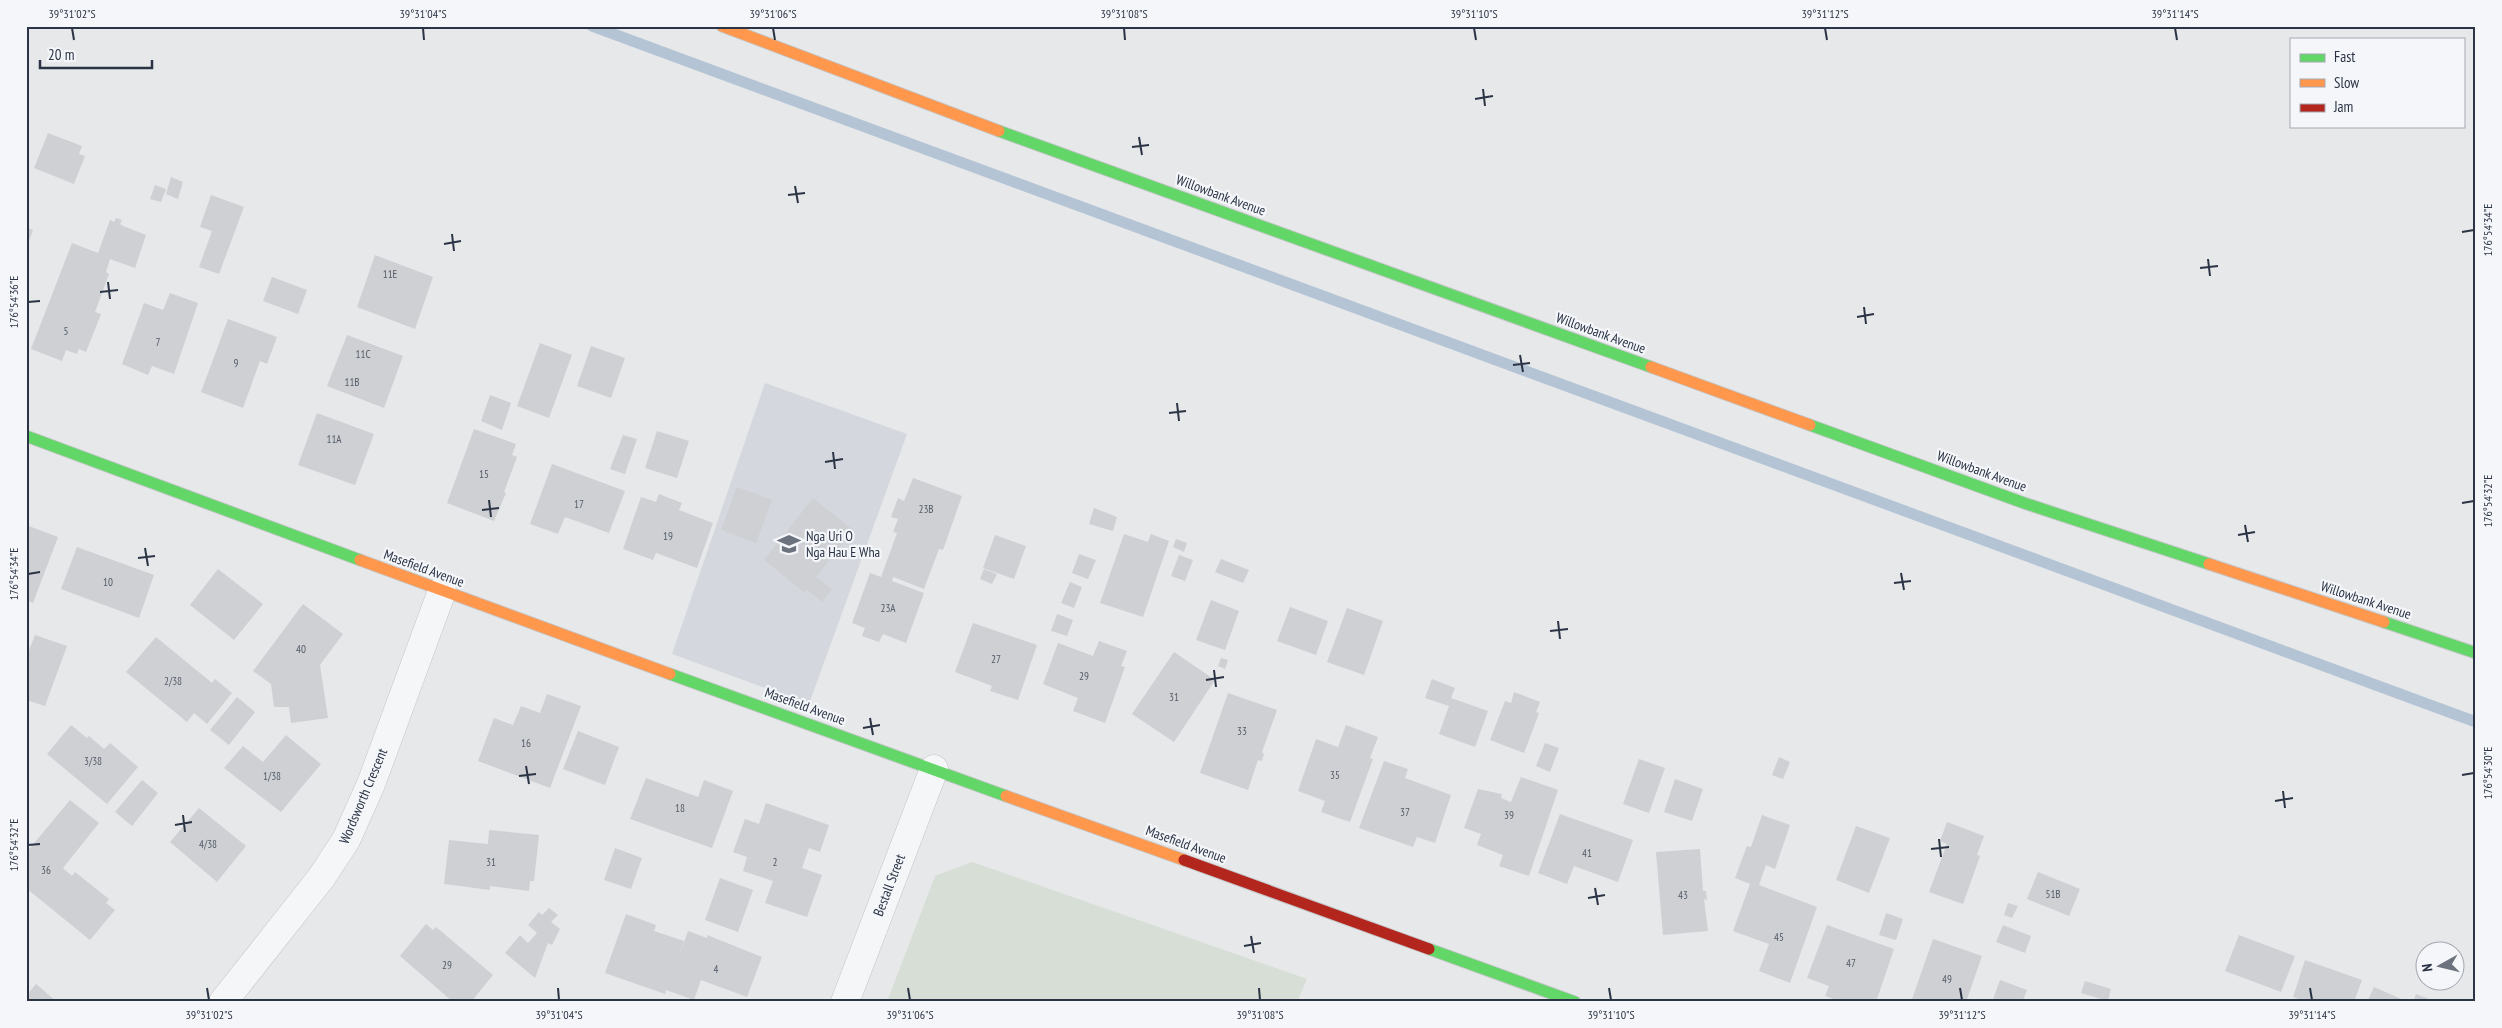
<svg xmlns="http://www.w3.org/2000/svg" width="2502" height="1028" font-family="'PT Sans Narrow',sans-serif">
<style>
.built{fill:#d4d7dd}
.green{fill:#d6ded6}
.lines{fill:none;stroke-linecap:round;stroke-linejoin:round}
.stream{stroke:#b4c4d5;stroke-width:11}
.building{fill:#ced0d3}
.street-casing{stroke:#c4c6c8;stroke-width:29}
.fast-casing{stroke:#c4c6c8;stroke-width:13}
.slow-casing{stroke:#c4c6c8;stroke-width:13}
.jam-casing{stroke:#c4c6c8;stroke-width:13}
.street{stroke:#f5f6f7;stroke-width:28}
.fast{stroke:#63d668;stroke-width:11}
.slow{stroke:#ff974d;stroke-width:11}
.jam{stroke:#b3261e;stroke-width:11}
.ticks{fill:none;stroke:#2b3445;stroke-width:2}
.labels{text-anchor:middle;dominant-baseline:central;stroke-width:4.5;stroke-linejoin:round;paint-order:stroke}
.number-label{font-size:11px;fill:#545c69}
.street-label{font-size:14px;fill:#2b3445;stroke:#f4f6f9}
.poi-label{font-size:14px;fill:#2b3445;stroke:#f4f6f9;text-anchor:start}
.neatline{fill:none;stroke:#2b3445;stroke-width:2}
.ticks-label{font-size:12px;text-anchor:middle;fill:#2b3445}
</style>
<rect width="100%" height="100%" fill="#e6e8ea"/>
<path class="built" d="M 765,383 L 907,434 L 809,704 L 672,654 Z"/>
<path class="green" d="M 972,862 L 1307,979 L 1297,1002 L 887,1002 L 935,876 Z"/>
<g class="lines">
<path class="stream" d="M 592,26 L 2476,722"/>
</g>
<path class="building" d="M 48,133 L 82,146 L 79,154 L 85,156 L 74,184 L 34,168 Z
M 171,177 L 183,182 L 178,199 L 166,194 Z
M 155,185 L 166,189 L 161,202 L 150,199 Z
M 211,195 L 244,207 L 219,274 L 199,267 L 212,231 L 200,227 Z
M 116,218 L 122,220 L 120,224 L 123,226 L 146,235 L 135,268 L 110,259 L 106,272 L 109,274 L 95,312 L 101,314 L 86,352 L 79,349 L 77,354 L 66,350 L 62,361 L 31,349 L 72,243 L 98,253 L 110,220 L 114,222 Z
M 26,227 L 33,230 L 26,249 Z
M 375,255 L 433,277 L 415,329 L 357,307 Z
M 272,277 L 307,290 L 298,314 L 263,301 Z
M 170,293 L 198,303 L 174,374 L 152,366 L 148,375 L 122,364 L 144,303 L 163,310 Z
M 228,319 L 277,337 L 267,364 L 260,361 L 243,408 L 201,392 Z
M 347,335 L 403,356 L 384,408 L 327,386 Z
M 540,343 L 572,355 L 549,418 L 517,406 Z
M 591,346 L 625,358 L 611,398 L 577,386 Z
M 490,395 L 511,403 L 502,430 L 481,421 Z
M 317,413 L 374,434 L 355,485 L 298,465 Z
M 474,429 L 516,444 L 512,455 L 517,457 L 504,492 L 506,493 L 494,521 L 447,503 Z
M 657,431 L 689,441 L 677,478 L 645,468 Z
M 623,435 L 637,439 L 625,474 L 610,469 Z
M 552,464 L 625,491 L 609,533 L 565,517 L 558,534 L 530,524 Z
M 913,478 L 962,496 L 943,550 L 939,549 L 924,589 L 893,577 L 892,581 L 924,593 L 906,643 L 883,634 L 879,642 L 862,636 L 865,628 L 852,623 L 870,573 L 881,577 L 897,533 L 893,532 L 898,519 L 891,517 L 898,498 L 904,501 Z
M 737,487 L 772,500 L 756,543 L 721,530 Z
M 659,494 L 682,503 L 679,510 L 713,523 L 697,568 L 656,553 L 653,560 L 623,549 L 641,497 L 656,502 Z
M 813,498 L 853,530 L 816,577 L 832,589 L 822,602 L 807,590 L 805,593 L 764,560 Z
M 1094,508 L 1117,517 L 1113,531 L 1089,524 Z
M 26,525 L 58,537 L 33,603 L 26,600 Z
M 1124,534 L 1148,542 L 1151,534 L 1169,541 L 1143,617 L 1100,603 Z
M 995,535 L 1026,546 L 1014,579 L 983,568 Z
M 1176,539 L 1187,543 L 1184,552 L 1173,547 Z
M 77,547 L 154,575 L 139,618 L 61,589 Z
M 1079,554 L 1096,560 L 1088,579 L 1072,573 Z
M 1179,555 L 1193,560 L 1185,581 L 1171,576 Z
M 1221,559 L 1249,570 L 1243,583 L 1215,572 Z
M 218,569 L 263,604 L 234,640 L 190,605 Z
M 984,569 L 997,574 L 992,584 L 980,579 Z
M 1070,582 L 1082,587 L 1074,608 L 1061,603 Z
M 1211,600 L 1239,611 L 1225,650 L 1196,640 Z
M 303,604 L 343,634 L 320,665 L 328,718 L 291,723 L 289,707 L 274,707 L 271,684 L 253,671 Z
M 1290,607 L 1328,621 L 1316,655 L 1277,641 Z
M 1347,608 L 1383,621 L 1364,675 L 1327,662 Z
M 1057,614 L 1073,620 L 1067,636 L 1051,631 Z
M 973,623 L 1037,645 L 1018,700 L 990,691 L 992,686 L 955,672 Z
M 35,635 L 67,646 L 45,706 L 26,700 L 26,658 Z
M 156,637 L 212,683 L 215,679 L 232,693 L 207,724 L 194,713 L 187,722 L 126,672 Z
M 1099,641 L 1127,651 L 1121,666 L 1125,667 L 1105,723 L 1073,711 L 1078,698 L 1043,684 L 1058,643 L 1093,656 Z
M 1174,652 L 1215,680 L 1174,742 L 1132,714 Z
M 1221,658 L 1228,660 L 1225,669 L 1218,666 Z
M 1432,679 L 1455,688 L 1451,698 L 1488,711 L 1475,747 L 1439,734 L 1449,706 L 1425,698 Z
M 1514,692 L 1540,702 L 1536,712 L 1539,713 L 1524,753 L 1490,740 L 1505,701 L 1511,703 Z
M 1228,693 L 1277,710 L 1262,752 L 1264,754 L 1262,761 L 1258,760 L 1248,790 L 1200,773 Z
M 547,694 L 581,706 L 550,788 L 478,761 L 494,718 L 513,725 L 521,706 L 540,713 Z
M 237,697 L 255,712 L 229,745 L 210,730 Z
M 71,725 L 87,738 L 89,736 L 104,749 L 110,743 L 138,767 L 107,804 L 47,754 Z
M 1346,725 L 1378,737 L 1370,758 L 1373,759 L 1350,822 L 1321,812 L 1325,801 L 1298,791 L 1316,739 L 1338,747 Z
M 578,731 L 619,747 L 605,785 L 563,769 Z
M 286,735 L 321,764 L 281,812 L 224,768 L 243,746 L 263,762 Z
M 1545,743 L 1559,748 L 1550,772 L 1536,766 Z
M 1779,757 L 1790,762 L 1783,779 L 1772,775 Z
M 1639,759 L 1665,768 L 1649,813 L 1623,804 Z
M 1384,761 L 1408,769 L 1405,778 L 1451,795 L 1435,843 L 1417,837 L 1413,847 L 1359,828 Z
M 1521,777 L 1558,790 L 1529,876 L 1499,866 L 1503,855 L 1477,845 L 1481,834 L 1464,828 L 1478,789 L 1502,794 L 1501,798 L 1511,802 Z
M 646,778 L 698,797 L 704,780 L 733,791 L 712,848 L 630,819 Z
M 1675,779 L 1703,789 L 1692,821 L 1664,812 Z
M 142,780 L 158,793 L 132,826 L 115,812 Z
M 70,800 L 99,823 L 63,868 L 72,876 L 75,872 L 109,899 L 106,903 L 115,910 L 90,940 L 26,888 L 26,853 Z
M 766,803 L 829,825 L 820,852 L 809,848 L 802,868 L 822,875 L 807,917 L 765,903 L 773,881 L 743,871 L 747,857 L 733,852 L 745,819 L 759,824 Z
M 199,808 L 246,846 L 217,882 L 170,842 Z
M 1560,814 L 1633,840 L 1618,882 L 1574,866 L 1567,884 L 1538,873 Z
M 1762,815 L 1790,825 L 1775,869 L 1766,865 L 1759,885 L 1817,907 L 1790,983 L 1759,971 L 1769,944 L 1733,931 L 1750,884 L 1735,878 L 1747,846 L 1751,847 Z
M 1947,822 L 1984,836 L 1977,855 L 1980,856 L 1963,904 L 1929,892 L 1947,844 L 1940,841 Z
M 1856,826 L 1890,838 L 1869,893 L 1836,880 Z
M 489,830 L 539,835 L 534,881 L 530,881 L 529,891 L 490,886 L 490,890 L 444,884 L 449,840 L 488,844 Z
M 615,848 L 642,858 L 631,889 L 604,880 Z
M 1700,849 L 1703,891 L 1706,891 L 1707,900 L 1704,899 L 1708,931 L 1663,935 L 1656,852 Z
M 2038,872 L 2080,889 L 2069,916 L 2027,899 Z
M 720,878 L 753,890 L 738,932 L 705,920 Z
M 2008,903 L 2018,906 L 2012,918 L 2004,915 Z
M 549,908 L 558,915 L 551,922 L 560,929 L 552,945 L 548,943 L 535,978 L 505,953 L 520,935 L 528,943 L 537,933 L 528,925 L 539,912 L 542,915 Z
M 1886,913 L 1903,919 L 1896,940 L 1879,935 Z
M 626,914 L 656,925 L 654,931 L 684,941 L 678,959 L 688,931 L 707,938 L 707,935 L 762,957 L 747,997 L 701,980 L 694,1000 L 666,990 L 665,994 L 605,973 Z
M 426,924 L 433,930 L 436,927 L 493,975 L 471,1002 L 453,1002 L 400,956 Z
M 1827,925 L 1894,949 L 1876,1002 L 1842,1002 L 1825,996 L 1829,986 L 1807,978 Z
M 2003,925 L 2031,936 L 2025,953 L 1996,942 Z
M 2239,935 L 2295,956 L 2281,992 L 2225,971 Z
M 1933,939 L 1982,956 L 1966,1002 L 1911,1002 Z
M 2305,960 L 2362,980 L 2354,1002 L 2308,1002 L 2293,997 Z
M 2000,980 L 2027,990 L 2022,1002 L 1992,1002 Z
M 2085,981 L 2111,989 L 2108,1001 L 2081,993 Z
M 36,984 L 57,1002 L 26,1002 L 26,996 Z
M 2374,987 L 2408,1002 L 2367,1002 Z
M 2416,994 L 2437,1002 L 2413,1002 Z"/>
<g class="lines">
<defs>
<path id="street" d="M 223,1002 L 321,878 L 346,840 L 371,784 L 442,591
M 845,1002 L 934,769"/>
<path id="fast" d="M 999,131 L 1651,367
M 1810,425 L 2024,503 L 2209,564
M 26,436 L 360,560
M 2384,622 L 2476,653
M 670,674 L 1006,796
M 1429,949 L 1575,1002"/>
<path id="slow" d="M 722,26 L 999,131
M 1651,367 L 1810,425
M 360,560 L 670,674
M 2209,564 L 2384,622
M 1006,796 L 1184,860"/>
<path id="jam" d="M 1184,860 L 1429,949"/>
</defs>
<use href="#street" class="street-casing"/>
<use href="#fast" class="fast-casing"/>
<use href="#slow" class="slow-casing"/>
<use href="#jam" class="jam-casing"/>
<use href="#street" class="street"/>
<use href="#fast" class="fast"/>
<use href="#slow" class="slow"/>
<use href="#jam" class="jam"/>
</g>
<path class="ticks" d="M 72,28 L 74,40M 423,28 L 424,40M 773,28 L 775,40M 1124,28 L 1125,40M 1474,28 L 1476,40M 1825,28 L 1827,40M 2175,28 L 2177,40M 1483,89 L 1485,106M 1475,99 L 1493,96M 1139,137 L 1142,155M 1132,147 L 1149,145M 795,186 L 798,203M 788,195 L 805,193M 2462,232 L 2474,230M 452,234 L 454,251M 444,244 L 461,241M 2208,259 L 2210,276M 2200,268 L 2218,266M 108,282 L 110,299M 100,292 L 118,290M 28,302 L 40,301M 1864,307 L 1866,324M 1857,317 L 1874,314M 1520,355 L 1523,372M 1513,365 L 1530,363M 1177,403 L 1179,421M 1169,413 L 1186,411M 833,452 L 835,469M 825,462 L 843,459M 489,500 L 491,517M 2462,503 L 2474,501M 482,510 L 499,508M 2245,525 L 2248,542M 2238,535 L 2255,532M 145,548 L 148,566M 138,558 L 155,556M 1901,573 L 1904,590M 28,574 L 40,572M 1894,583 L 1911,581M 1558,621 L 1560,639M 1550,631 L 1568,629M 1214,670 L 1216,687M 1206,680 L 1224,677M 870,718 L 873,735M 863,728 L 880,725M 526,766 L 529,784M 2462,775 L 2474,773M 519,776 L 536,774M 2283,791 L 2285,808M 2275,801 L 2293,798M 183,815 L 185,832M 175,825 L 192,822M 1939,839 L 1941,857M 28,845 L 40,844M 1931,849 L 1949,847M 1595,888 L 1598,905M 1588,898 L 1605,895M 1251,936 L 1254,953M 1244,946 L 1261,943M 207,988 L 209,1000M 558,988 L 559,1000M 908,988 L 910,1000M 1259,988 L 1260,1000M 1609,988 L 1611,1000M 1960,988 L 1962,1000M 2310,988 L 2312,1000"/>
<defs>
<symbol id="school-bare" viewBox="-9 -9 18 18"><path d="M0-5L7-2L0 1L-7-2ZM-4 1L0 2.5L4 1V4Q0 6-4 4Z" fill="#6c737f" stroke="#f4f6f9" stroke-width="2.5" paint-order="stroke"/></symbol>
</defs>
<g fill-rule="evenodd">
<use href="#school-bare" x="773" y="528" width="32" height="32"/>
</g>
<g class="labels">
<g class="number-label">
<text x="390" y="274">11E</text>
<text x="66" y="331">5</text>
<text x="158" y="342">7</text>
<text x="363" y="354">11C</text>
<text x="236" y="363">9</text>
<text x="352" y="382">11B</text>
<text x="334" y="439">11A</text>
<text x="484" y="474">15</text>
<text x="579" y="504">17</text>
<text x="926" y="509">23B</text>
<text x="668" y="536">19</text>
<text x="108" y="582">10</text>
<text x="888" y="608">23A</text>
<text x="301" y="649">40</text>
<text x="996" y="659">27</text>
<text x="1084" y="676">29</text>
<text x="173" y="681">2/38</text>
<text x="1174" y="697">31</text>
<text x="1242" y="731">33</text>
<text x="526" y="743">16</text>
<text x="93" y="761">3/38</text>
<text x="1335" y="775">35</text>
<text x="272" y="776">1/38</text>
<text x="680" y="808">18</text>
<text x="1405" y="812">37</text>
<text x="1509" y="815">39</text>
<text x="208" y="844">4/38</text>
<text x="1587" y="853">41</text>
<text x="491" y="862">31</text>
<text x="775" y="862">2</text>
<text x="46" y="870">36</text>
<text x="2053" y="894">51B</text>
<text x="1683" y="895">43</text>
<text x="1779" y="937">45</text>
<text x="1851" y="963">47</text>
<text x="447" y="965">29</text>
<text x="716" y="969">4</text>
<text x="1947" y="979">49</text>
</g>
<g class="street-label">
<text transform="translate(1221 195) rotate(20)">Willowbank Avenue</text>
<text transform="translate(1601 333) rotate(20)">Willowbank Avenue</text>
<text transform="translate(1982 471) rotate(20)">Willowbank Avenue</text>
<text transform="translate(424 568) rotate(20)">Masefield Avenue</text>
<text transform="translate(2366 600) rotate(18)">Willowbank Avenue</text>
<text transform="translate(805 706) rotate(20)">Masefield Avenue</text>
<text transform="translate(363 796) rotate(-67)">Wordsworth Crescent</text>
<text transform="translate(1186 844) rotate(20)">Masefield Avenue</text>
<text transform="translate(889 885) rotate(-69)">Bestall Street</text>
</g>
<g class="poi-label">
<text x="806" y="536">Nga Uri O<tspan x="806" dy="16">Nga Hau E Wha</tspan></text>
</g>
</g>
<rect width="2502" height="1028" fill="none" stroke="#f4f6f9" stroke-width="55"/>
<rect x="2290" y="38" width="175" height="90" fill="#f4f6f9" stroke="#a4a8b1"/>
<rect x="2300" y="54" width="25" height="8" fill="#63d668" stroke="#a4a8b1"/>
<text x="2334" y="62" font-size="15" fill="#2b3445">Fast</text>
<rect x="2300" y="79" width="25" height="8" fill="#ff974d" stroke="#a4a8b1"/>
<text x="2334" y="88" font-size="15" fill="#2b3445">Slow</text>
<rect x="2300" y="104" width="25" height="8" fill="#b3261e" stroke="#a4a8b1"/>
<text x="2334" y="112" font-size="15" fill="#2b3445">Jam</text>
<g transform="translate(2440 966) rotate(262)"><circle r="24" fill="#f4f6f9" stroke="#a4a8b1"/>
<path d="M0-4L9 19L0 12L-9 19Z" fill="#6c737f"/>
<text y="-8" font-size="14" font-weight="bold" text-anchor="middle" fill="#2b3445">N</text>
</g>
<path d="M40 60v8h112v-8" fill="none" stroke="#2b3445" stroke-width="2.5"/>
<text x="48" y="60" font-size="15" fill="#2b3445" stroke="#f4f6f9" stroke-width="4" paint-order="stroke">20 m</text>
<rect x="28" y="28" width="2446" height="972" class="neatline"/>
<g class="ticks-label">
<text x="72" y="18">39°31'02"S</text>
<text x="423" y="18">39°31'04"S</text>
<text x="773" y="18">39°31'06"S</text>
<text x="1124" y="18">39°31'08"S</text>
<text x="1474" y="18">39°31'10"S</text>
<text x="1825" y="18">39°31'12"S</text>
<text x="2175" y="18">39°31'14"S</text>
<text transform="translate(2488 230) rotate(-90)" y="4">176°54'34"E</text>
<text transform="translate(14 302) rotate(-90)" y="4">176°54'36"E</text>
<text transform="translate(2488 501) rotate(-90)" y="4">176°54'32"E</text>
<text transform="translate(14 574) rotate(-90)" y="4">176°54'34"E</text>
<text transform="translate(2488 773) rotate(-90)" y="4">176°54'30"E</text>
<text transform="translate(14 845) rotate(-90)" y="4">176°54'32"E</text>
<text x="209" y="1019">39°31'02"S</text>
<text x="559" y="1019">39°31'04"S</text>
<text x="910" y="1019">39°31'06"S</text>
<text x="1260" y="1019">39°31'08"S</text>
<text x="1611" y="1019">39°31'10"S</text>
<text x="1962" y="1019">39°31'12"S</text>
<text x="2312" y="1019">39°31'14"S</text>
</g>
</svg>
